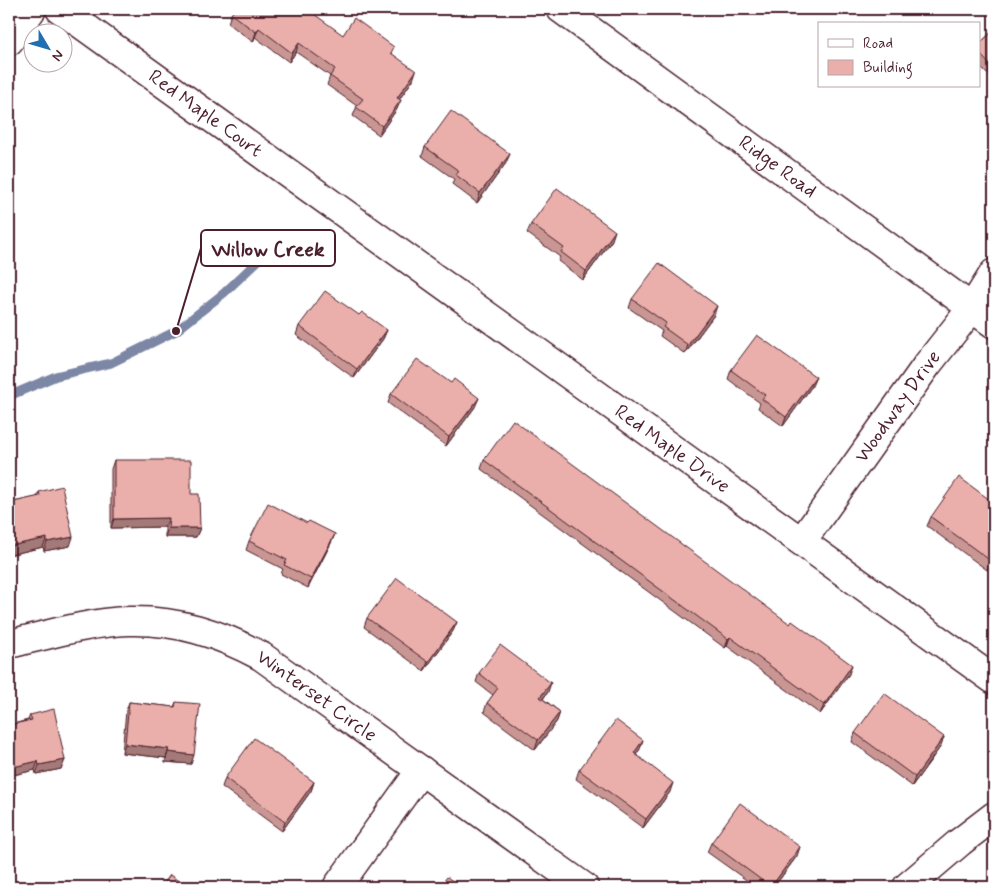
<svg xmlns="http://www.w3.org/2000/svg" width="1003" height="896" font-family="Mynerve,sans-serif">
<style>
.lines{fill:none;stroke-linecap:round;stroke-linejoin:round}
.stream{stroke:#7b86a5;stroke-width:9}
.street-casing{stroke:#4a1f2b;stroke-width:31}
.secondary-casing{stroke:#4a1f2b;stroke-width:31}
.street{stroke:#fff;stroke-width:28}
.secondary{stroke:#fff;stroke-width:28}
.wall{fill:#c99693;stroke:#4a1f2b}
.shaded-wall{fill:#a47a78;stroke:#4a1f2b}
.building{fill:#eaafab;stroke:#4a1f2b}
.labels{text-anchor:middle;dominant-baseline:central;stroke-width:4.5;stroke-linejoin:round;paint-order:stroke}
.street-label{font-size:20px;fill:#4a1f2b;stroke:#fff}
.leader{fill:none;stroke:#4a1f2b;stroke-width:2}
.callout-dot{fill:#4a1f2b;stroke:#fff;stroke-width:2}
.callout{fill:#fff;stroke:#4a1f2b;stroke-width:2}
.callout-label{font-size:21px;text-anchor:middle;font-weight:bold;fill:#4a1f2b}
</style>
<rect width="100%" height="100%" fill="#fff"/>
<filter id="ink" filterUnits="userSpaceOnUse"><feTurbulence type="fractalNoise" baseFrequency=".02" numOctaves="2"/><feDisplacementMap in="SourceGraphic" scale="10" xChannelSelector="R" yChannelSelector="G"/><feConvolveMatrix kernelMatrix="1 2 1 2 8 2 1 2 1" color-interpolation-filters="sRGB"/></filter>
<g filter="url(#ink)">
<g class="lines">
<path class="stream" d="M 605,11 L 608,9
M 9,396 L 56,376 L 111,363 L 176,331 L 224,293 L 282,238"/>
<defs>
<g id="street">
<path id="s1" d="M 60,9 L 994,680"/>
<path d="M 9,41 L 32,9"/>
<path id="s2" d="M 802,541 L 927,365 L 972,308 L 994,273"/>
<path id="s3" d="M 9,644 C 47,635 90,622 129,621 C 178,620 218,633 261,656 L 584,887"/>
<path d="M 337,887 L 421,770"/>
<path d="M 907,887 L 960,842 L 994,816"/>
</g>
<g id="secondary">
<path id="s4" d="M 561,9 L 994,324"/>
</g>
</defs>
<use href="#street" class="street-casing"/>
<use href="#secondary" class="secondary-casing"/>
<use href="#street" class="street"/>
<use href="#secondary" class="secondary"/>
</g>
<path class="wall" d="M 231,14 L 343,35 L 392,54 L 413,80 L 399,99 L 397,109 L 379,135 L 353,116 L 357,106 L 327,85 L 330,76 L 296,52 L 289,62 L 255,37 L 253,42 L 228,23 Z
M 994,30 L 994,81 L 979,66 L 979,44 Z
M 425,147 L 506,163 L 477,203 L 452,184 L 454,179 L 422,156 Z
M 531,224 L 612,240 L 583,280 L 558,261 L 560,257 L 527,233 Z
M 632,299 L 714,315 L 685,354 L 660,336 L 662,331 L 629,308 Z
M 359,315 L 387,330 L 383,339 L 354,378 L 296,335 L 299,326 Z
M 731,370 L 812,386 L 783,426 L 758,408 L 760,403 L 728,379 Z
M 451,383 L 475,407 L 446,446 L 388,403 L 391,394 Z
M 114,460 L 191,494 L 200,528 L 196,537 L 165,537 L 165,527 L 111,528 L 111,469 Z
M 484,460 L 790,624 L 849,674 L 820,714 L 727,646 L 725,648 L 481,469 Z
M 39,492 L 70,546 L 44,551 L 43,547 L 9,555 L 9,503 L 37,497 Z
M 931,517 L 994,561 L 987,570 L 927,526 Z
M 307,523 L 335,534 L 331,543 L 308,588 L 281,574 L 283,569 L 246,550 L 249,541 Z
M 367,618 L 457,622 L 453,631 L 424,671 L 364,627 Z
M 479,673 L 548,692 L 543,699 L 560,712 L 557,721 L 535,750 L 484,712 L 487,703 L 493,695 L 476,682 Z
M 129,702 L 174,707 L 176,702 L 191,764 L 165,762 L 166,758 L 122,753 L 126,711 Z
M 30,715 L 65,760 L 61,769 L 36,774 L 35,770 L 9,776 L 9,725 L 28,720 Z
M 855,733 L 944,737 L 941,746 L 912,786 L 852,742 Z
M 640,749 L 636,755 L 670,792 L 643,828 L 576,779 L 579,770 Z
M 225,778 L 314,782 L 311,791 L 282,831 L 222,787 Z
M 711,843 L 797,856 L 774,887 L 756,887 L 707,852 Z"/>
<path class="shaded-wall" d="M 259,28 L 255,37 L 253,42 L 256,32 Z
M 299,43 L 296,52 L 289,62 L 292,53 Z
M 416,71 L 413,80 L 394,107 L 397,98 Z
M 401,100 L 397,109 L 379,135 L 382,126 Z
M 510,154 L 506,163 L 477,203 L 480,193 Z
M 615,231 L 612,240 L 583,280 L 586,271 Z
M 717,306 L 714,315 L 685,354 L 688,345 Z
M 387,330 L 383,339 L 354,378 L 357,369 Z
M 816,377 L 812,386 L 783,426 L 786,417 Z
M 479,398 L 475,407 L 446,446 L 449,437 Z
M 169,518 L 165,527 L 111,528 L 114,519 Z
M 168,528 L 200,528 L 196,537 L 165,537 Z
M 335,534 L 331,543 L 308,588 L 311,579 Z
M 73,537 L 70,546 L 44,551 L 47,542 Z
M 47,538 L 43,547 L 9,555 L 9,546 Z
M 994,556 L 994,561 L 987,570 L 991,561 Z
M 457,622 L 453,631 L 424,671 L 428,662 Z
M 730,637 L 727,646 L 725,648 L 728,639 Z
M 852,665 L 849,674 L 820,714 L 824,705 Z
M 551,683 L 548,692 L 537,706 L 540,697 Z
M 560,712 L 557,721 L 535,750 L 538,740 Z
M 944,737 L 941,746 L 912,786 L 915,777 Z
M 643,740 L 640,749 L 630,762 L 634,753 Z
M 125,744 L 169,749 L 166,758 L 122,753 Z
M 168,752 L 194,755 L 191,764 L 165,762 Z
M 65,760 L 61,769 L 36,774 L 39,765 Z
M 38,761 L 35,770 L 9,776 L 9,768 Z
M 314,782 L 311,791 L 282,831 L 285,822 Z
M 673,783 L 670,792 L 643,828 L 646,819 Z
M 800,847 L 797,856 L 774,887 L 771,887 Z"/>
<path class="building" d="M 235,9 L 307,9 L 343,35 L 354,18 L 394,47 L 391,53 L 416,71 L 397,98 L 401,100 L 382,126 L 356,107 L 363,99 L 330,76 L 335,69 L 299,43 L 292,53 L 259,28 L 256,32 L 231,14 Z
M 994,30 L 994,69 L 979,53 L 979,44 Z
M 451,111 L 510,154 L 480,193 L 456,175 L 459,171 L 425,147 Z
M 557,188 L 615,231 L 586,271 L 561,252 L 564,248 L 531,224 Z
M 659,263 L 717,306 L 688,345 L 663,327 L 666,323 L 632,299 Z
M 325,291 L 359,315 L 362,312 L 387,330 L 357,369 L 299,326 Z
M 757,335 L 816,377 L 786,417 L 762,399 L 765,395 L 731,370 Z
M 417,359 L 451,383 L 454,379 L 479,398 L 449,437 L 391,394 Z
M 513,420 L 790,624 L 792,621 L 852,665 L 824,705 L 730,637 L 728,639 L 484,460 Z
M 114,460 L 191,460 L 191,494 L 199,494 L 200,528 L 168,528 L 169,518 L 114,519 Z
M 959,477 L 994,503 L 994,556 L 991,561 L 931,517 Z
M 62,486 L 73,537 L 47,542 L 47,538 L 9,546 L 9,503 L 40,496 L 39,492 Z
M 268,503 L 307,523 L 309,521 L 335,534 L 311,579 L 284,565 L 287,560 L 249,541 Z
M 397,578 L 457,622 L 428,662 L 367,618 Z
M 500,645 L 551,683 L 540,697 L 560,712 L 538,740 L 487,703 L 498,688 L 479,673 Z
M 884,693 L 944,737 L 915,777 L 855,733 Z
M 129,702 L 175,707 L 176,702 L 200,704 L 194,755 L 168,752 L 169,749 L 125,744 Z
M 54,709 L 65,760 L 39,765 L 38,761 L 9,768 L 9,725 L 32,720 L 30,715 Z
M 616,720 L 643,740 L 634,753 L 673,783 L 646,819 L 579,770 Z
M 254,738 L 314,782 L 285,822 L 225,778 Z
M 740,803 L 800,847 L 771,887 L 711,843 Z
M 170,875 L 187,887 L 161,887 Z
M 447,877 L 461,887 L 439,887 Z"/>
</g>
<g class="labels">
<g class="street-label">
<text stroke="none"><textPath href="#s1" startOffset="179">Red Maple Court</textPath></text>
<text stroke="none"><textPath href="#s4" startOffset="268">Ridge Road</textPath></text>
<text stroke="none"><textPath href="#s2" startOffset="165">Woodway Drive</textPath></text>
<text stroke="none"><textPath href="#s1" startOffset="754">Red Maple Drive</textPath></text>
<text stroke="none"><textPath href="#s3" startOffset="329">Winterset Circle</textPath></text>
</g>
</g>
<path class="leader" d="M176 331L201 248"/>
<circle class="callout-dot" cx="176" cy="331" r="5"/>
<rect class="callout" x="201" y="230" width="134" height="36" rx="5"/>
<g class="callout-label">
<text x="268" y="256">Willow Creek</text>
</g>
<rect width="1003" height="896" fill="none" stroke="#fff" stroke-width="30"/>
<rect x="15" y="15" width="973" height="866" fill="none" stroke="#4a1f2b" stroke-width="2" filter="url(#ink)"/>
<rect x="818" y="22" width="162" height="65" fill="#ffffff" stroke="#b7a5aa"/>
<rect x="828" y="39" width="25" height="8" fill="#ffffff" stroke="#b7a5aa"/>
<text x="863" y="48" font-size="15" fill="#4a1f2b">Road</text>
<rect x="828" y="60" width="25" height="15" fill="#eaafab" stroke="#b7a5aa"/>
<text x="863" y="72" font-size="15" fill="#4a1f2b">Building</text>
<g transform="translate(48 48) rotate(128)"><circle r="24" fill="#ffffff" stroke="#b7a5aa"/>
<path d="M0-4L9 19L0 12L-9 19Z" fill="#1f6fb2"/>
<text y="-8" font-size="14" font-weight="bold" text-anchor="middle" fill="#4a1f2b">N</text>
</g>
</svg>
